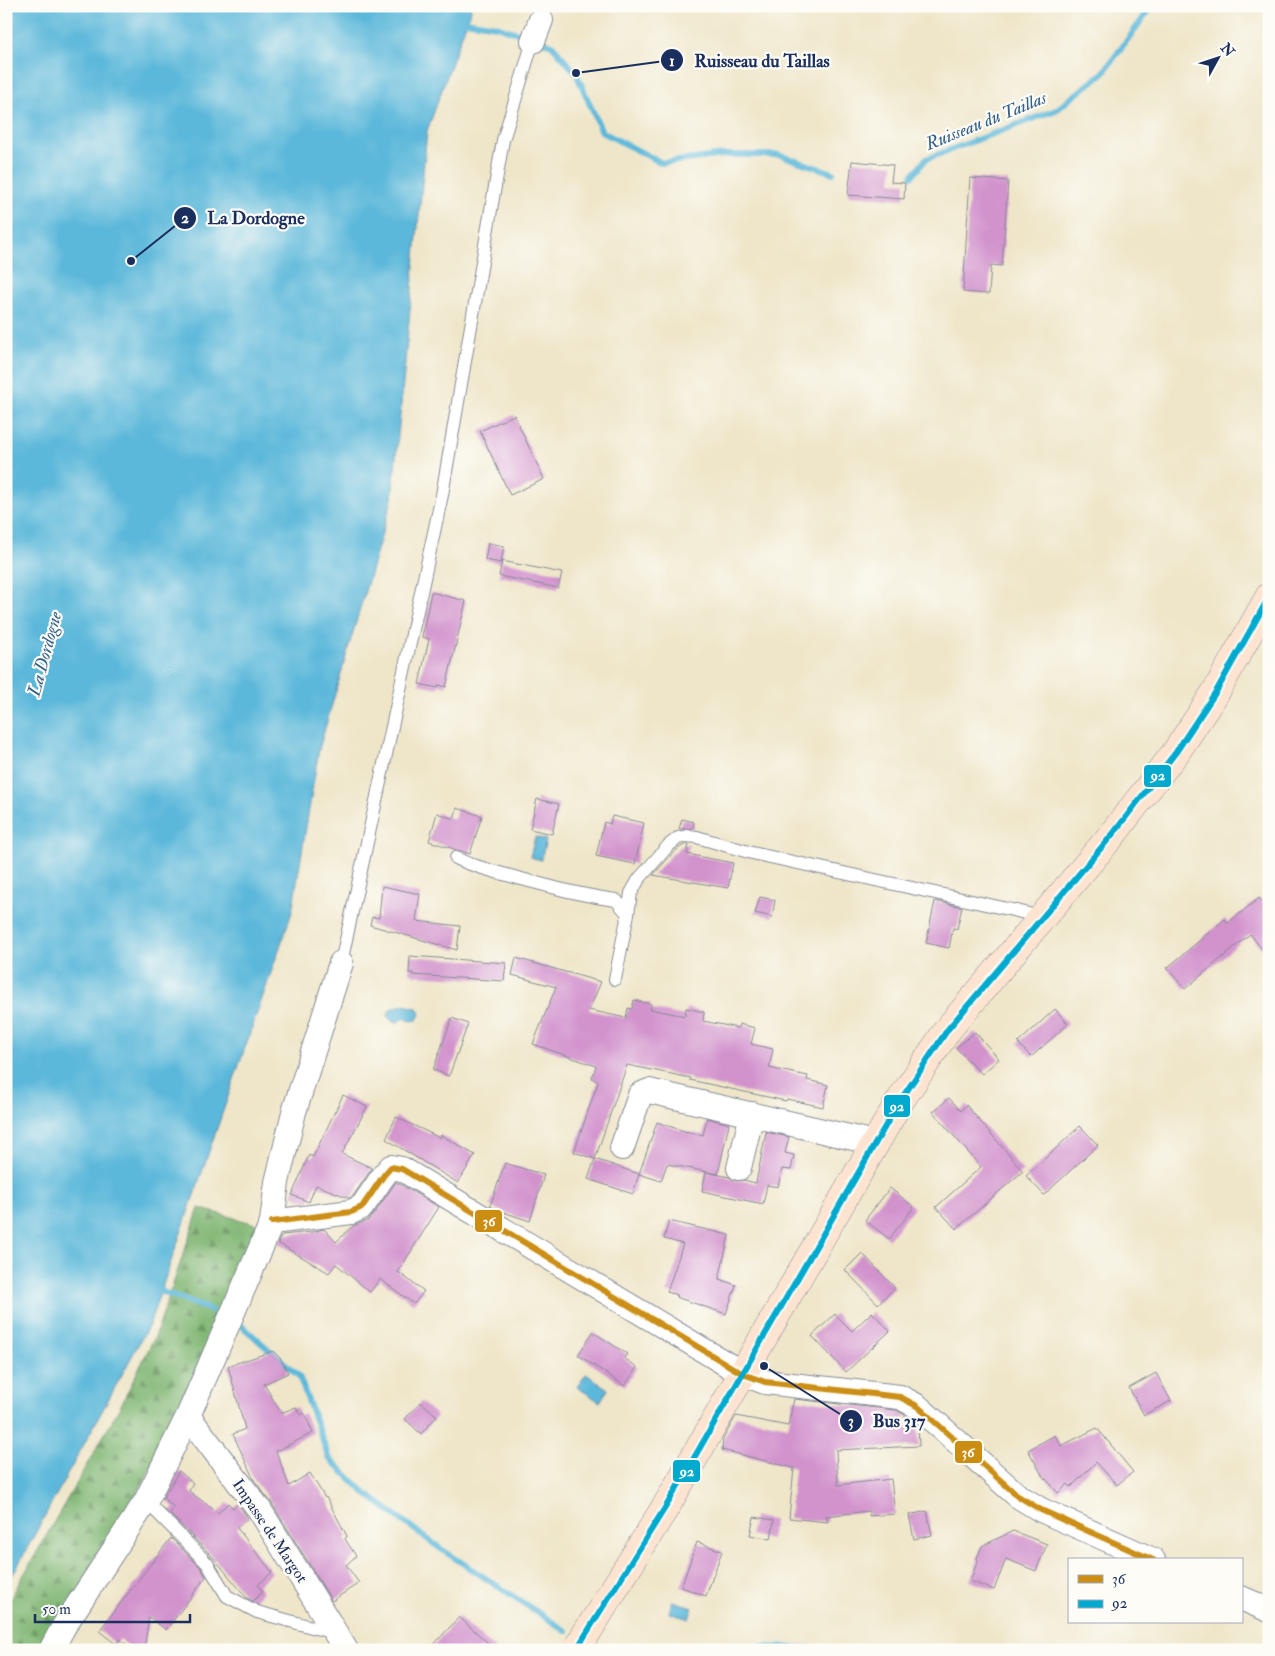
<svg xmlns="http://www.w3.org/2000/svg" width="1275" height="1656" font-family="'IM FELL Double Pica',serif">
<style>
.forest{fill:url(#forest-firs);stroke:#4d7268}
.water{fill:#5cb8da;stroke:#3c749c}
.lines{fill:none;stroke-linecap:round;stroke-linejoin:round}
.stream{stroke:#5cb8da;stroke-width:6}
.building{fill:#d293cd}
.lane-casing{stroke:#858a94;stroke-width:14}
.street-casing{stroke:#858a94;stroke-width:26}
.secondary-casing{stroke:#858a94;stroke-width:29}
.lane{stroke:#fff;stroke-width:12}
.street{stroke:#fff;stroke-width:24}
.secondary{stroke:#fde4d1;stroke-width:28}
.bus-1-casing{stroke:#fdfcf7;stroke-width:10}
.bus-2-casing{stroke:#fdfcf7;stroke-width:10}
.bus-1{stroke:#cb8e13;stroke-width:6}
.bus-2{stroke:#00a9ce;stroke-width:6}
.labels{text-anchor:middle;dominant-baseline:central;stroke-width:4.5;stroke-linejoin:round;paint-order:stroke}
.street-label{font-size:16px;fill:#1b2f5e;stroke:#fdfcf7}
.water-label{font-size:18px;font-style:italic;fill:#325f89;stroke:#fdfcf7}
.leader{fill:none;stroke:#1b2f5e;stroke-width:2}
.callout-dot{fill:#1b2f5e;stroke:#fdfcf7;stroke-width:2}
.mark-label{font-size:15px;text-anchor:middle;font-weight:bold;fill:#fff}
.callout-label{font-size:18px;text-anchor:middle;font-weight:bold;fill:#1b2f5e;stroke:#fdfcf7;stroke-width:4.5;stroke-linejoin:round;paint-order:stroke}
.line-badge{stroke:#fdfcf7;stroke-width:2}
.badge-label{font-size:14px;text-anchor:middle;font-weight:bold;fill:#fff}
</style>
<defs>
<pattern id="forest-firs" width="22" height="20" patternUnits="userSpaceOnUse" patternTransform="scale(1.25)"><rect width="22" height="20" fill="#7fb672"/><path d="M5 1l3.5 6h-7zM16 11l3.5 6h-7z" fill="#679461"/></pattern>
</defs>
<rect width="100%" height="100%" fill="#fdfcf7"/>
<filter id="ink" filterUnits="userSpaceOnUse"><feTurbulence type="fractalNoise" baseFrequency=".02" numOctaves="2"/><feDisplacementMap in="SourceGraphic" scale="10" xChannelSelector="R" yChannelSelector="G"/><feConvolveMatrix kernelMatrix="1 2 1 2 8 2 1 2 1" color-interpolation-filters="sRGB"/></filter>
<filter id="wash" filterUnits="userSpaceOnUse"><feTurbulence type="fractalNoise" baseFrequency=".0096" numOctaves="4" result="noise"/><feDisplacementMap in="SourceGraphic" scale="20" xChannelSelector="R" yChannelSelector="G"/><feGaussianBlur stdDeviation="1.12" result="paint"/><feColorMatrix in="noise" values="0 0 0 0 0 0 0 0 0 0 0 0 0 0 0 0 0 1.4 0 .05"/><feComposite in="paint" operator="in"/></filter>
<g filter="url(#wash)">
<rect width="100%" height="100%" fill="#efe6c9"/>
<path class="forest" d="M 199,1208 L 259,1225 L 192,1390 L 109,1547 L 45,1650 L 6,1650 L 6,1606 L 121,1405 L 156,1334 Z"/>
<path class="water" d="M 6,6 L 470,6 L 471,10 L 427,131 L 392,499 L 319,749 L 292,912 L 149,1325 L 6,1587 Z
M 535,837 L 546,840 L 541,860 L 530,857 Z
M 403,1005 L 417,1008 L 420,1014 L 417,1020 L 410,1021 L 404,1018 L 398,1022 L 391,1020 L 388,1016 L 390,1009 Z
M 586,1374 L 608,1389 L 600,1402 L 577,1387 Z
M 672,1601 L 693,1607 L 689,1619 L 669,1613 Z"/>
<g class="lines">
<path class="stream" d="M 459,20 L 496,26 L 530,37
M 539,40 L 552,45 L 576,73 L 602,132 L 662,163 L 725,155 L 779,155 L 833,173
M 912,176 L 926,159 L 1056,110 L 1103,73 L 1152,6
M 154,1289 L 211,1310
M 242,1326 L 299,1376 L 329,1458 L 365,1493 L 441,1549 L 566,1631
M 710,1650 L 719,1647 L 809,1648 L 816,1650"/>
</g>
<g id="blocks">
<path class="building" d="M 852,161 L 893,165 L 891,182 L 905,183 L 904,199 L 848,195 Z
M 970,178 L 1008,181 L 1002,266 L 991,265 L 989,294 L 963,292 Z
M 514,415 L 544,479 L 510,495 L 480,431 Z
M 488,543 L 504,546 L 501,563 L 485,560 Z
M 502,561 L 562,573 L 558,588 L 499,576 Z
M 431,592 L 466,601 L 446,687 L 439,685 L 438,688 L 419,684 L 429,639 L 422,637 Z
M 537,799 L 559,804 L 552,834 L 530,829 Z
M 457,808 L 482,816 L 470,854 L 429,841 L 437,813 L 454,819 Z
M 612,816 L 644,823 L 635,864 L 596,856 L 604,822 L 610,824 Z
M 682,819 L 694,822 L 693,828 L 679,829 Z
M 687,844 L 689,844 L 687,854 L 733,863 L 728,888 L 653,875 L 674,852 L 682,846 Z
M 382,886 L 420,894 L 416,921 L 460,926 L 457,950 L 370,925 L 372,917 L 379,918 Z
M 760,897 L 775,900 L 772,917 L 755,913 Z
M 1259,898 L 1269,909 L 1269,958 L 1250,934 L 1185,989 L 1167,968 L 1225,919 L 1228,923 Z
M 935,901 L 962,907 L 957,929 L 953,928 L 949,948 L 926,943 Z
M 410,956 L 506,963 L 504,981 L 413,975 L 413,973 L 409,973 Z
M 516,958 L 601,982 L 589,1010 L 626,1018 L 628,1008 L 632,1009 L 634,1000 L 651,1004 L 650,1009 L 685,1016 L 686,1008 L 704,1012 L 703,1021 L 738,1028 L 739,1024 L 755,1028 L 751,1044 L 773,1049 L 769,1068 L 808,1076 L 807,1080 L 828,1085 L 823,1107 L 787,1099 L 786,1101 L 690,1080 L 691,1078 L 627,1065 L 595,1159 L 574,1152 L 598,1082 L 592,1078 L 596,1066 L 533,1044 L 556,987 L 512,975 Z
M 1055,1009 L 1068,1024 L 1031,1057 L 1018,1043 Z
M 452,1018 L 468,1024 L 449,1076 L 433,1070 Z
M 975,1032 L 999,1059 L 982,1074 L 956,1048 Z
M 343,1095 L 367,1107 L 342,1154 L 372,1168 L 353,1196 L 349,1198 L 316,1185 L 309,1202 L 292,1195 L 309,1155 L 313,1157 Z
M 949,1098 L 961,1111 L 966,1105 L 1023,1171 L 956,1229 L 936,1207 L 981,1167 L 933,1112 Z
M 396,1117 L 440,1138 L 441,1135 L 475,1155 L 458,1183 L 386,1139 Z
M 707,1118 L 729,1124 L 718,1174 L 667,1164 L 661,1181 L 639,1174 L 633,1194 L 588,1179 L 595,1159 L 639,1174 L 657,1122 L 684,1131 L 703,1135 Z
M 1080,1126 L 1098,1145 L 1044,1195 L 1026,1176 Z
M 766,1132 L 789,1137 L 785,1153 L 794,1155 L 791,1170 L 782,1169 L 778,1187 L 767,1185 L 763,1204 L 702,1191 L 706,1172 L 729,1177 L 736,1181 L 744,1180 L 756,1183 Z
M 505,1163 L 544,1175 L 530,1221 L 497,1210 L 490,1206 Z
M 396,1182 L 439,1207 L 398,1272 L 424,1291 L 414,1304 L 380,1279 L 370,1292 L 336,1264 L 329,1273 L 278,1243 L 282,1235 L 311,1232 L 324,1229 L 336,1242 L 353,1226 L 368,1220 L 373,1215 Z
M 890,1188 L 914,1207 L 889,1239 L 865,1220 Z
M 669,1221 L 729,1235 L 719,1279 L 736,1285 L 726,1314 L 676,1297 L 677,1295 L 667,1292 L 683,1244 L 664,1239 Z
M 862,1253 L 895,1288 L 878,1304 L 845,1270 Z
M 872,1312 L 890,1331 L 846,1372 L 812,1336 L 835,1314 L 852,1331 Z
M 593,1332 L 627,1354 L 624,1358 L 637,1367 L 625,1386 L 578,1355 Z
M 273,1351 L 281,1359 L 288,1373 L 264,1384 L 281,1413 L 296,1407 L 300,1415 L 304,1413 L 313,1433 L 276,1451 L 289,1486 L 310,1473 L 325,1498 L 326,1497 L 347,1536 L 345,1539 L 356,1556 L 346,1565 L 359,1583 L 332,1601 L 271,1502 L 254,1480 L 233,1434 L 245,1429 L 228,1366 Z
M 1156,1373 L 1171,1401 L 1144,1415 L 1129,1388 Z
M 794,1399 L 896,1410 L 905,1415 L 906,1428 L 918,1427 L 919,1446 L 836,1450 L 838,1485 L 891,1479 L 895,1514 L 869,1516 L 869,1511 L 826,1516 L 828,1522 L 789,1518 L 794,1468 L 722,1450 L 723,1439 L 736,1416 L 788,1426 Z
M 421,1402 L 437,1416 L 421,1434 L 405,1419 Z
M 1097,1428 L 1133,1472 L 1117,1485 L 1096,1462 L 1071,1487 L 1068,1484 L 1058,1493 L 1041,1473 L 1028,1450 L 1055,1435 L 1061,1446 Z
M 179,1471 L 193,1483 L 189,1491 L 218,1513 L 228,1503 L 233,1508 L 238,1504 L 248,1518 L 237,1528 L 272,1572 L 258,1585 L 263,1592 L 253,1601 L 247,1598 L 213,1557 L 170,1514 L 174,1507 L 163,1498 Z
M 927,1511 L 932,1535 L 914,1539 L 909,1515 Z
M 754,1517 L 774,1520 L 771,1539 L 750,1535 Z
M 1013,1531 L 1047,1544 L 1036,1571 L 1006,1559 L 994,1590 L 970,1581 L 978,1560 L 977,1558 L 982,1546 Z
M 171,1538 L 201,1568 L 206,1577 L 166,1630 L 149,1617 L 144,1650 L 133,1650 L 120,1639 L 116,1644 L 99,1631 Z
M 697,1542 L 722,1551 L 706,1596 L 681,1587 Z
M 459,1617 L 496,1650 L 429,1650 Z"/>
</g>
</g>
<g filter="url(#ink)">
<use href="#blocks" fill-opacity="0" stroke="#858a94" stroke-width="1"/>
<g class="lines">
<defs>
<path id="lane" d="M 456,858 C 471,866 487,869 503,874 C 540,884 578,895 616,900 L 628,914 L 615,979
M 628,914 L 631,893 L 639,879 L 668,846 L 678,838 L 687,836 L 697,837 L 752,853 L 1017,911 L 1043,918
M 341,963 L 442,495 L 503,140 L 533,41
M 146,1501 L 207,1563 L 227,1596 L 257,1612 L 334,1633"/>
<path id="street" d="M 533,41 L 541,20
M 622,1148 L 640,1095 L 649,1091 L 875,1143
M 739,1168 L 752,1114
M 272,1222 L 351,1212 L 362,1207 L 384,1175 L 391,1167 L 402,1169 L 743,1374 L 765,1382 L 900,1397 L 917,1406 L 1018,1496 L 1041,1510 L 1153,1560
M 188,1416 L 259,1509 L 346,1650
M 1241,1598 L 1269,1610
M 51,1650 L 64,1626 L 146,1501 L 188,1416 L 272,1222 L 277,1182 L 294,1112 L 341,963"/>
<path id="secondary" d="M 576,1650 L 668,1503 L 898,1104 L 948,1029 L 1112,835 L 1176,752 L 1217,690 L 1269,597"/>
</defs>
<use href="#lane" class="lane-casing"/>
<use href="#street" class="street-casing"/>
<use href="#secondary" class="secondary-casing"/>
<use href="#lane" class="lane"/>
<use href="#street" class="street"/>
<use href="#secondary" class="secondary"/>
<defs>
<path id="bus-1" d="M 272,1222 L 351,1212 L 362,1207 L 384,1175 L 391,1167 L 402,1169 L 743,1374 L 765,1382 L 900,1397 L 917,1406 L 1018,1496 L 1041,1510 L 1153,1560"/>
<path id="bus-2" d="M 576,1650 L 668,1503 L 898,1104 L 948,1029 L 1112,835 L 1176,752 L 1217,690 L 1269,597"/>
</defs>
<use href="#bus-1" class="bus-1-casing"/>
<use href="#bus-2" class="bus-2-casing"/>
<use href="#bus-1" class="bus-1"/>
<use href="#bus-2" class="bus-2"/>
</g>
</g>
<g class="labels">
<g class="street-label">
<text transform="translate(270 1531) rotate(56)">Impasse de Margot</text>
</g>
<g class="water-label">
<text transform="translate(986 121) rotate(-22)">Ruisseau du Taillas</text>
<text transform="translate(45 654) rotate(-75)">La Dordogne</text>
</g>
</g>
<path class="leader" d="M576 73L672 60M131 261L185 218M764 1366L851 1421"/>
<g class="callout-dot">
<circle cx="576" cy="73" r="5"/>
<circle cx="131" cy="261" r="5"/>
<circle cx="764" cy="1366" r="5"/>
<circle cx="672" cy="60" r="12"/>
<circle cx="185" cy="218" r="12"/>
<circle cx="851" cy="1421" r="12"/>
</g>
<g class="mark-label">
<text x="672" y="66">1</text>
<text x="185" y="223">2</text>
<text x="851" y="1426">3</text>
</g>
<g class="callout-label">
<text x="762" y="67">Ruisseau du Taillas</text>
<text x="256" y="224">La Dordogne</text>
<text x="899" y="1427">Bus 317</text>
</g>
<g class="line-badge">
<rect x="1143" y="764" width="29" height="24" rx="5" fill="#00a9ce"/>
<rect x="883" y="1094" width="28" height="24" rx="5" fill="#00a9ce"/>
<rect x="474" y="1209" width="29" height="24" rx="5" fill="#cb8e13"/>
<rect x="954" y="1440" width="29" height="24" rx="5" fill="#cb8e13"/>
<rect x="672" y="1459" width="29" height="24" rx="5" fill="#00a9ce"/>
</g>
<g class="badge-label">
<text x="1158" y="780">92</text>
<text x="897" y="1111">92</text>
<text x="489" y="1226">36</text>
<text x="968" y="1457">36</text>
<text x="687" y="1476">92</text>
</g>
<rect width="1275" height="1656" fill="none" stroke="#fdfcf7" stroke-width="25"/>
<rect x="1068" y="1558" width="175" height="65" fill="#fdfcf7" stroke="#a3aaba"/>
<rect x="1078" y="1575" width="25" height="8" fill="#cb8e13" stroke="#a3aaba"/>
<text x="1112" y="1584" font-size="15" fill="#1b2f5e">36</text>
<rect x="1078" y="1600" width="25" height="8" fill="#00a9ce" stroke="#a3aaba"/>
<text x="1112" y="1608" font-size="15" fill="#1b2f5e">92</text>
<g transform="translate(1218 58) rotate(50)" stroke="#fdfcf7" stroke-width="4" paint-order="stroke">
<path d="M0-4L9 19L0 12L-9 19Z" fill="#1b2f5e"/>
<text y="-8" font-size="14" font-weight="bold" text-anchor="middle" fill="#1b2f5e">N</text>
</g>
<path d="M35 1614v8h155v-8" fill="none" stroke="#1b2f5e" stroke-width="2.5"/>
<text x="42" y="1614" font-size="15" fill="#1b2f5e" stroke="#fdfcf7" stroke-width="4" paint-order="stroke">50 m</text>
</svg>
